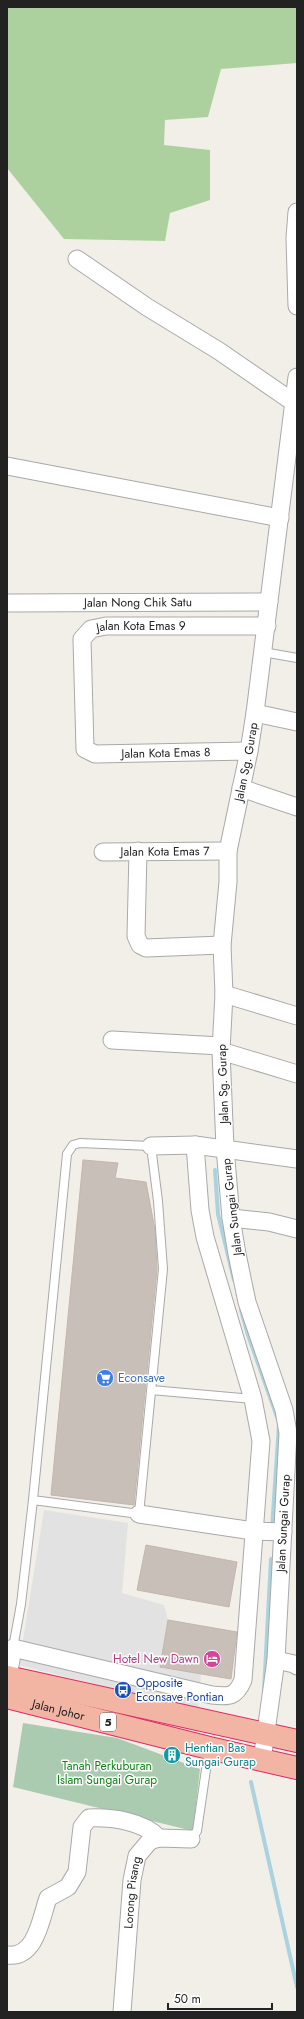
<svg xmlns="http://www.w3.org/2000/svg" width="304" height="2019" font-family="Jost,sans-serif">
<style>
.forest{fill:#add19e}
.cemetery{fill:#aacbaf}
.parking{fill:#e2e2e2}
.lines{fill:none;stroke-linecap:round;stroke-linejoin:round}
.stream{stroke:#aad3df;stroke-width:4}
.building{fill:#c7bfb8;stroke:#c4b6ab}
.service-casing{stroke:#a9a9a9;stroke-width:10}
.minor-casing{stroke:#a9a9a9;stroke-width:19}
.trunk-casing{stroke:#dc2a67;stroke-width:24}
.service{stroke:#fff;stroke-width:8}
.minor{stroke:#fff;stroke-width:17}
.trunk{stroke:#f2b4a3;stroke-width:22}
.labels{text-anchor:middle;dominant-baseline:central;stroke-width:3;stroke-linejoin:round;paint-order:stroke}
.shield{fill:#fff;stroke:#646464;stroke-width:1}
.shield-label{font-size:11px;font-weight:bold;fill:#222}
.street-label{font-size:12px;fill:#222;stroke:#fff}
.shop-label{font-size:12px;fill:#366cbe;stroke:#fff;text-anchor:start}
.hotel-label{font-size:12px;fill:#b23c85;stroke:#fff;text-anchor:end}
.transit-label{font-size:12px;fill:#164399;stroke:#fff;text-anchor:start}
.culture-label{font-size:12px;fill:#0d838f;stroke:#fff;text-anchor:start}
.park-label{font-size:12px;fill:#0c8416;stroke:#fff}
</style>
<rect width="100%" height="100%" fill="#f2efe9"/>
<path class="forest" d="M 7,7 L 297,7 L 297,63 L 221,69 L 208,117 L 165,120 L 164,145 L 210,150 L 210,200 L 170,213 L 165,241 L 64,239 L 7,168 Z"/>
<path class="cemetery" d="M 23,1723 L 117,1738 L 200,1769 L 193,1831 L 13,1787 Z"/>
<path class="parking" d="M 44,1510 L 128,1523 L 122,1593 L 164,1605 L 168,1620 L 201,1674 L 198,1710 L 19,1665 Z"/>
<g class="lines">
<path class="stream" d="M 215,1170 L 218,1214 L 234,1280
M 241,1310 L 247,1332 L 277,1417
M 272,1528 L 279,1425
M 264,1690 L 271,1559
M 251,1782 L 297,1987"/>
</g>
<path class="building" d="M 83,1160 L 118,1163 L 115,1178 L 146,1182 L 155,1230 L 157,1269 L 134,1505 L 51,1495 Z
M 146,1545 L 237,1562 L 229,1607 L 137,1590 Z
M 168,1620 L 237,1632 L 231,1679 L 160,1667 Z"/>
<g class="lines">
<defs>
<path id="service" d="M 263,652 L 297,658
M 151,1390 L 253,1399
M 13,1648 L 21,1604 L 33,1500 L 139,1514 L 163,1269 L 158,1201 L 151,1146 L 80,1143 L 73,1145 L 67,1154 L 33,1500
M 191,1839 L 197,1831 L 209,1749"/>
<g id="minor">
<path d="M 297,212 L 295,238 L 297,306"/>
<path d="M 77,259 L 147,307 L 219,351 L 293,402"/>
<path d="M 7,466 L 280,518"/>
<path id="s1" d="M 7,603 L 269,602"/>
<path d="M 255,713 L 297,722"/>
<path id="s2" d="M 249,751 L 95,754 L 85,749 L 82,639 L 91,629 L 106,626 L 267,626"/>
<path d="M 241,788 L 297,807"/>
<path d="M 138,851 L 136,936 L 140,945 L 146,948 L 222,945"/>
<path id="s3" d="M 103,852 L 228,851"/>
<path d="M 224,994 L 297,1016"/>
<path d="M 112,1040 L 221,1046"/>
<path d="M 221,1051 L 297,1074"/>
<path d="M 151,1146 L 195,1145 L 297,1159"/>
<path d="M 231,1218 L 269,1222 L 297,1229"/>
<path d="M 139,1514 L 253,1531 L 283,1532"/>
<path d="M 276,1660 L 294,1664 L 297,1666"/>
<path d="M 8,1677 L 13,1648 L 212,1695 C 229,1697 236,1697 243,1680 L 261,1441 L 253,1399 L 205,1237 L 200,1210 L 195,1145"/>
<path id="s4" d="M 262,1760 L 276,1660 L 288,1433 L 284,1410 L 247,1302 L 237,1254 L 231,1218 L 225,1148 L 221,1051 L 224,994 L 222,945 L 228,882 L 228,851 L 249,751 L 255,713 L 297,377"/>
<path d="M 7,1955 C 36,1959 41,1918 48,1898 L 68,1887 L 77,1872 L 82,1827 L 89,1818 C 111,1817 143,1821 159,1838"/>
<path id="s5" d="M 122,2012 L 132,1880 L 137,1856 L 148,1843 L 152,1840 L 159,1838 L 191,1839"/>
</g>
<g id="trunk">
<path d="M 7,1677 L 297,1741"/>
<path id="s6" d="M 7,1697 L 209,1748 L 297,1768"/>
</g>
</defs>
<use href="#service" class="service-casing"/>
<use href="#minor" class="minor-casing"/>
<use href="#trunk" class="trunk-casing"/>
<use href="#service" class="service"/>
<use href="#minor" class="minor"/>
<use href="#trunk" class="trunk"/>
</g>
<defs>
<symbol id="supermarket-disc" viewBox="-11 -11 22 22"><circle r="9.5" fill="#3f7fe0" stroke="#fff"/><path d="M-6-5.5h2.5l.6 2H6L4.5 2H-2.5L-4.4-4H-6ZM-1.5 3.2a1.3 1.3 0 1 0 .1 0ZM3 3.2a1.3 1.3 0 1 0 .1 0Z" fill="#fff"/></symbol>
<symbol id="hotel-disc" viewBox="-11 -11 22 22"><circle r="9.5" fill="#d1479c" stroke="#fff"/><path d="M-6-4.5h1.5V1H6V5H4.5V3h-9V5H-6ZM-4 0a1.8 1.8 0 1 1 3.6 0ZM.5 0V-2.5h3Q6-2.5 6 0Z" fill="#fff"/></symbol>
<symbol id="bus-disc" viewBox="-11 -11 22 22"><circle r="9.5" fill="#1a4fb4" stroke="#fff"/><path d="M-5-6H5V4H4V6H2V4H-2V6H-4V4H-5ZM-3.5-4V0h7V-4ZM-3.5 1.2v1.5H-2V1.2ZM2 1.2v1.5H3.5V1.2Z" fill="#fff"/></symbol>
<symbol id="building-disc" viewBox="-11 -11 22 22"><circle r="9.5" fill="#0f9aa8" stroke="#fff"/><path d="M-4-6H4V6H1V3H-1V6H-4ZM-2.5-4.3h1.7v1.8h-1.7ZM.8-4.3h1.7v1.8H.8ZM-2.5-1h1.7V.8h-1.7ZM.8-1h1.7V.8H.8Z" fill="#fff"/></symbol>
</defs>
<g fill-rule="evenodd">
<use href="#supermarket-disc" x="95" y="1368" width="20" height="20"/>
<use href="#hotel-disc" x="202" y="1649" width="20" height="20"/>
<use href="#bus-disc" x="113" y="1680" width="20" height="20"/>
<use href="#building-disc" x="162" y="1745" width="20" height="20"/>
</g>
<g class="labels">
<rect class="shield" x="100" y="1713" width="16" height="18" rx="3"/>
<g class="shield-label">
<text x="108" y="1722">5</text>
</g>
<g class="street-label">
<text stroke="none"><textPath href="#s1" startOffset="131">Jalan Nong Chik Satu</textPath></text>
<text stroke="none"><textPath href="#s2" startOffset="339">Jalan Kota Emas 9</textPath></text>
<text transform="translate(166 753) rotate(-1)">Jalan Kota Emas 8</text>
<text stroke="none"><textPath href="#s4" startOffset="1010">Jalan Sg. Gurap</textPath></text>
<text stroke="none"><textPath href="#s3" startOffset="62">Jalan Kota Emas 7</textPath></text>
<text transform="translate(223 1084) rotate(-92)">Jalan Sg. Gurap</text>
<text transform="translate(232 1207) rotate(-97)">Jalan Sungai Gurap</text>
<text stroke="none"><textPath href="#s4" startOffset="238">Jalan Sungai Gurap</textPath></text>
<text stroke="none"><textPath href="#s6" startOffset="53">Jalan Johor</textPath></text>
<text stroke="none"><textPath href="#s5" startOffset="120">Lorong Pisang</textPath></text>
</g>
<g class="shop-label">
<text x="118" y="1378">Econsave</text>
</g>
<g class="hotel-label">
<text x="199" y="1659">Hotel New Dawn</text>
</g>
<g class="transit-label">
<text x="136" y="1683">Opposite<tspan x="136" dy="14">Econsave Pontian</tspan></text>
</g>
<g class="culture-label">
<text x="185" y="1748">Hentian Bas<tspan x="185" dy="14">Sungai Gurap</tspan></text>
</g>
<g class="park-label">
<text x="107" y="1766">Tanah Perkuburan<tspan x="107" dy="14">Islam Sungai Gurap</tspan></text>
</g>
</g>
<rect width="304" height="2019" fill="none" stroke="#222222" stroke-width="16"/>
<path d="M168 2003v6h104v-6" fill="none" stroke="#222222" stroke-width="2"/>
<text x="174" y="2003" font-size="12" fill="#222222" stroke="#ffffff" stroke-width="3" paint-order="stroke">50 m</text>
</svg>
